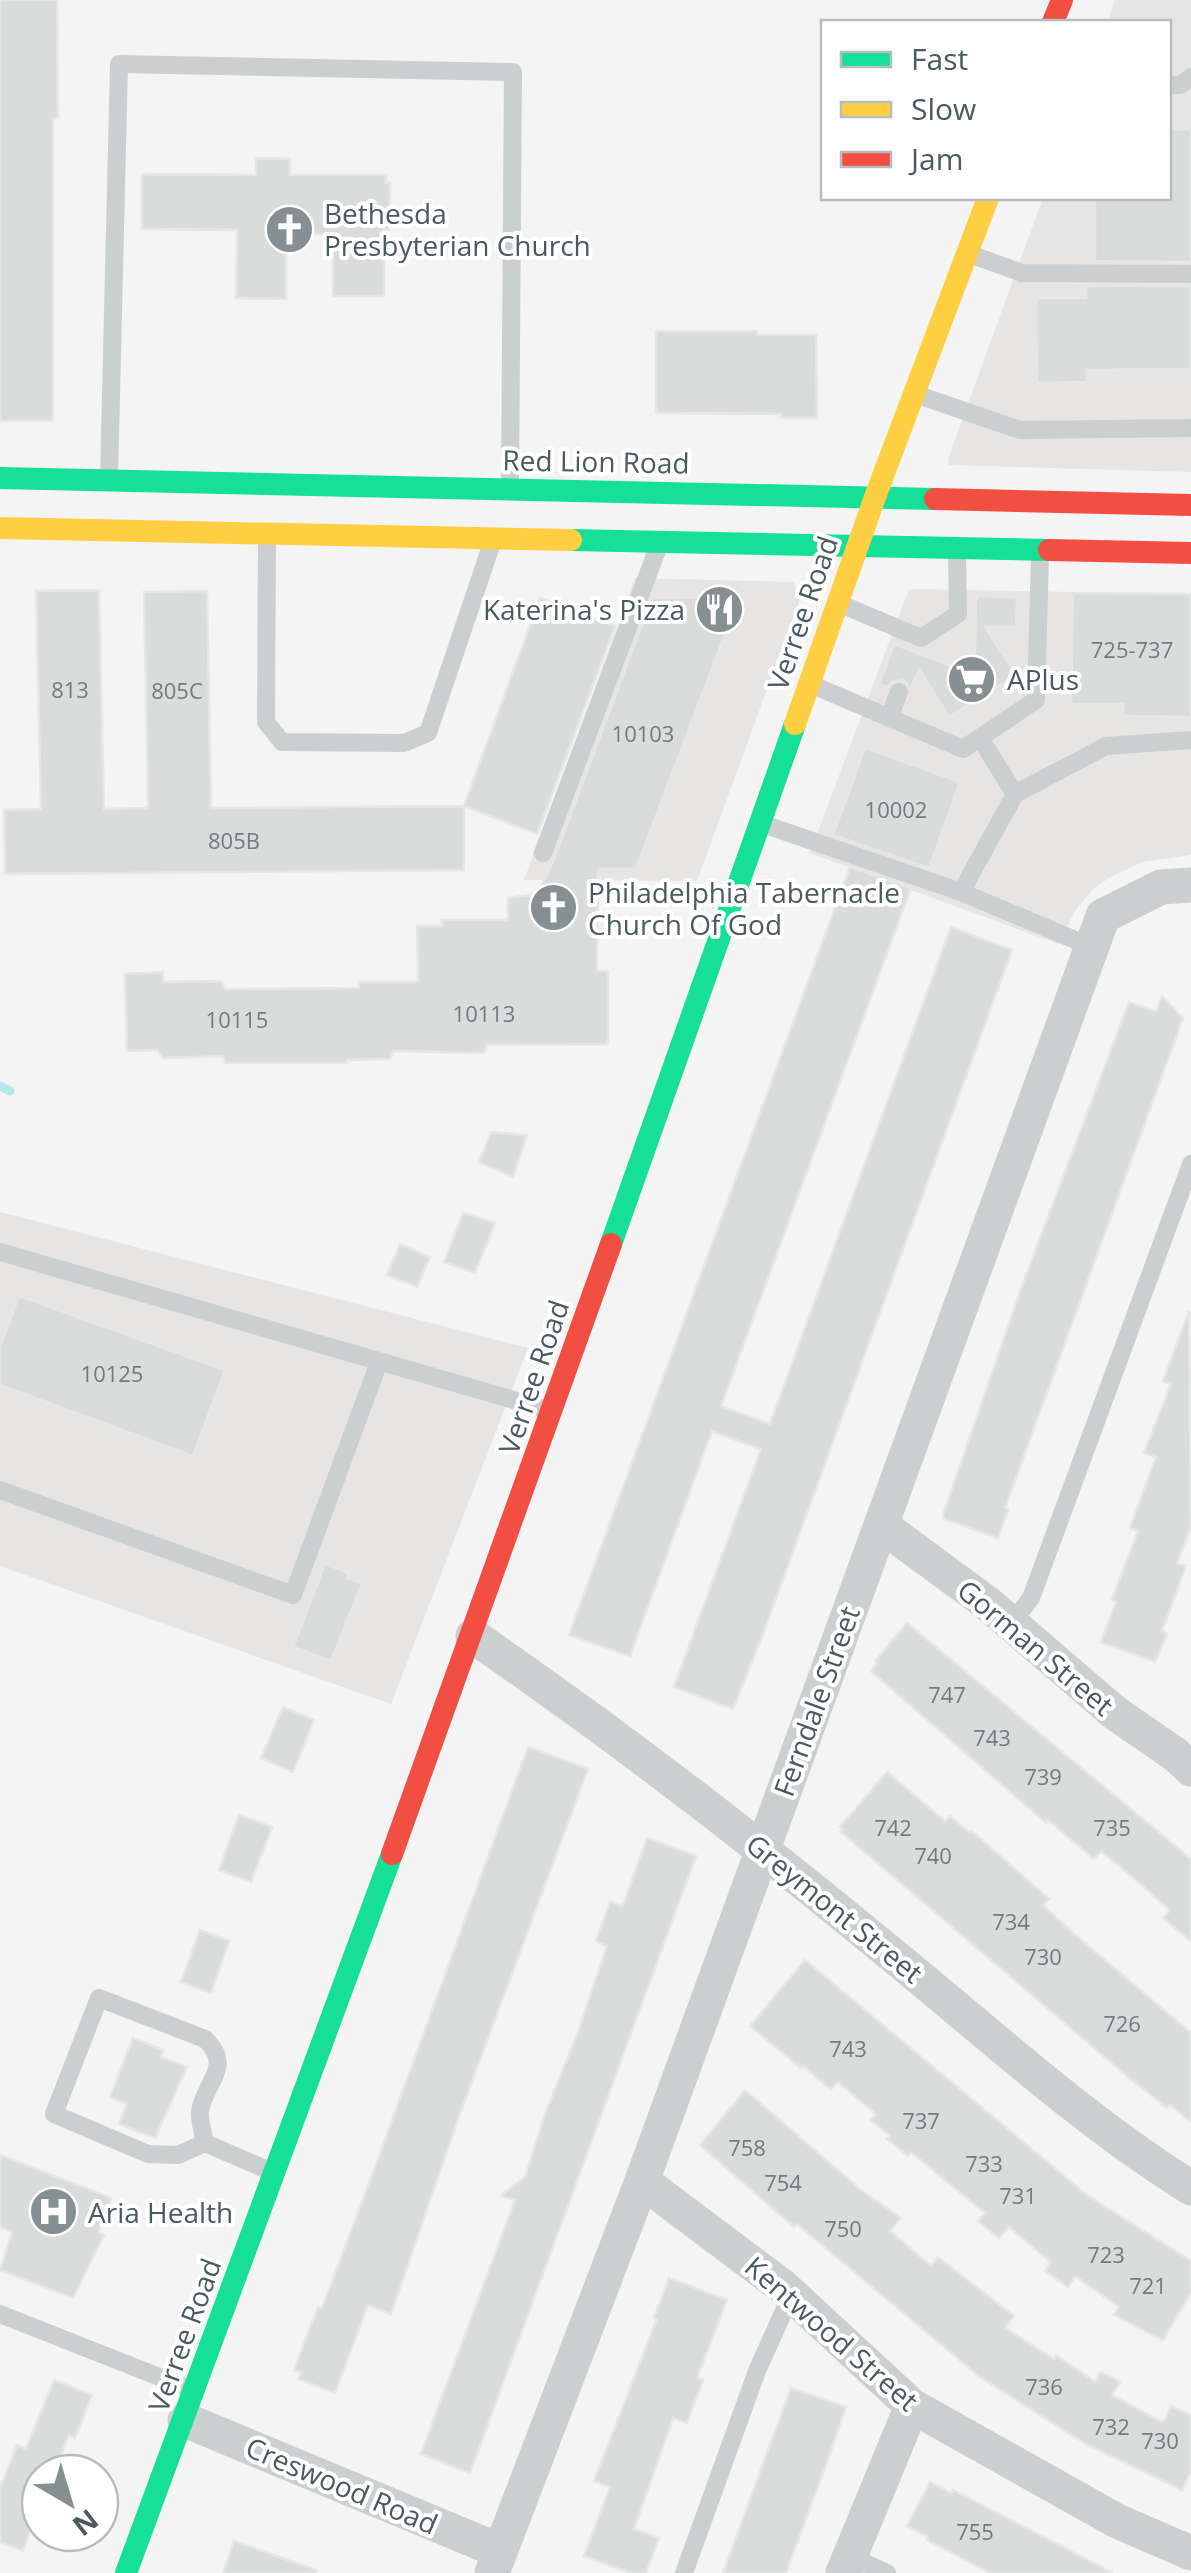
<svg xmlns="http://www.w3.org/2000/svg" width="1191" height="2573" font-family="'Open Sans',sans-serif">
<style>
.commercial{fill:#e7e5e3}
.education{fill:#e6e5e6}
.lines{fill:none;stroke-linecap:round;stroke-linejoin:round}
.stream{stroke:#b2eaec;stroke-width:9}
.building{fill:#dadcdc;stroke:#e5e6e6;stroke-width:2.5}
.lane{stroke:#cbcfcf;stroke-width:18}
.street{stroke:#cbcfcf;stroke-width:35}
.fast{stroke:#16e098;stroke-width:22}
.slow{stroke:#ffcf43;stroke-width:22}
.jam{stroke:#f24e42;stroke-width:22}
.labels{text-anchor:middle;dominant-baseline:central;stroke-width:8;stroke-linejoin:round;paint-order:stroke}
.number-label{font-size:22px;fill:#707c80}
.poi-label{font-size:28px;fill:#4b5a5f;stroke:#fff;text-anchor:start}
.street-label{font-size:28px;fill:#4b5a5f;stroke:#fff}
</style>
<rect width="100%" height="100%" fill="#f4f4f4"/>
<path class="commercial" d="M 1191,254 L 1191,472 L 949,465 L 948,459 L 1022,255 Z
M 635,578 L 794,582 L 796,593 L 802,594 L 697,881 L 524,880 Z
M 909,589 L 1191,594 L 1191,855 L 1142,862 L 1112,876 L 1093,889 L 1076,909 L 1058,944 L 810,853 Z
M 0,1212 L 528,1348 L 391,1704 L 0,1566 Z"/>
<path class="education" d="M 1115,0 L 1191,0 L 1191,254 L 1022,255 L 1043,198 L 1168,198 L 1168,22 L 1107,22 Z"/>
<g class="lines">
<path class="stream" d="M 0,1086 L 10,1091"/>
</g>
<path class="building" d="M 0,0 L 57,0 L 58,118 L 53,118 L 53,421 L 0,421 Z
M 1191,129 L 1191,262 L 1095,261 L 1095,198 L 1168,198 L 1168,130 Z
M 256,158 L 290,159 L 290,175 L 386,175 L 386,183 L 390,183 L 389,230 L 384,230 L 384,296 L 333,296 L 333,234 L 286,234 L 286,299 L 236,298 L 237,230 L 142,229 L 142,174 L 256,175 Z
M 1086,286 L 1191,286 L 1191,369 L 1087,370 L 1087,382 L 1037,383 L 1036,298 L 1086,298 Z
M 656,331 L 757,331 L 757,335 L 816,335 L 817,418 L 781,418 L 781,414 L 656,413 Z
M 99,590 L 104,809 L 148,808 L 144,592 L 207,591 L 211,808 L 464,806 L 464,870 L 5,874 L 4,810 L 41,809 L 36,591 Z
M 1073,593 L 1191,594 L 1191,717 L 1123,716 L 1123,704 L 1071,704 Z
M 976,596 L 1017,597 L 1016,627 L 985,627 L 1016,675 L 949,717 L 919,669 L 911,689 L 903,680 L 892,682 L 887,687 L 879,684 L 894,644 L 953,667 L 975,653 Z
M 739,597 L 636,869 L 598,869 L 597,971 L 608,971 L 608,1044 L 486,1045 L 484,1053 L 393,1051 L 390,1059 L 347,1060 L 347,1063 L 226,1063 L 223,1056 L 163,1058 L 157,1050 L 127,1051 L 125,974 L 163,972 L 163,982 L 221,981 L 225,989 L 359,988 L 359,982 L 418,982 L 417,926 L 442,926 L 442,920 L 508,920 L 508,898 L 538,894 L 555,857 L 652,598 Z
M 540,598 L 615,626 L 537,834 L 464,806 Z
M 865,748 L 960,782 L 929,868 L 833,835 Z
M 850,867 L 911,888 L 721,1406 L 770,1424 L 951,927 L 1012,950 L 763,1634 L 733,1709 L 674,1687 L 761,1449 L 712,1431 L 630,1656 L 569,1635 Z
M 1162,996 L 1183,1018 L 1005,1508 L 1008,1509 L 998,1538 L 944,1519 L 943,1515 L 1022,1286 L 1129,1002 L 1156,1012 Z
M 491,1132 L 527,1135 L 513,1177 L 479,1162 Z
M 463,1213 L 495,1223 L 475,1273 L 444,1262 Z
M 400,1244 L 430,1257 L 417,1287 L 387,1275 Z
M 19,1296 L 225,1370 L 193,1456 L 0,1385 L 0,1347 Z
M 1189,1311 L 1191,1527 L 1177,1563 L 1186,1566 L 1162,1631 L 1166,1633 L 1166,1637 L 1155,1662 L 1101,1642 L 1116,1602 L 1112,1600 L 1138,1531 L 1130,1528 L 1156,1457 L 1144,1453 L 1171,1384 L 1163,1381 Z
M 325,1564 L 349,1573 L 347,1578 L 362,1583 L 331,1661 L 293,1647 Z
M 907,1623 L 1191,1859 L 1191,1941 L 1163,1918 L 1170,1910 L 1136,1880 L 1101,1851 L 1094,1859 L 1048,1820 L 1046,1823 L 871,1671 L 877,1664 L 875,1661 Z
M 283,1707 L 314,1720 L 293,1772 L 261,1758 Z
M 528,1747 L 588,1769 L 458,2119 L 391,2314 L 368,2305 L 335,2393 L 299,2379 L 301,2373 L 294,2370 L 318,2307 L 322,2308 L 374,2170 Z
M 887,1772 L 945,1821 L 950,1816 L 970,1833 L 972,1831 L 1049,1899 L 1043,1905 L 1073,1933 L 1191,2033 L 1191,2122 L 1170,2105 L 1167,2108 L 1127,2076 L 841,1832 L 843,1830 L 840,1827 Z
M 239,1815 L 272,1827 L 251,1882 L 219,1870 Z
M 647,1838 L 696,1856 L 470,2473 L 421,2454 L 515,2200 L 501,2196 L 525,2177 L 545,2114 L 578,2032 L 607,1946 L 596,1941 L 610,1902 L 622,1906 L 624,1903 Z
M 200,1930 L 229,1941 L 211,1993 L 181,1982 Z
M 805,1960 L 1087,2195 L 1191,2261 L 1191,2292 L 1163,2340 L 1114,2315 L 1119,2307 L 1075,2276 L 1068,2287 L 1045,2271 L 1051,2262 L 1009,2227 L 999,2238 L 978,2221 L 985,2213 L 911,2152 L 908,2156 L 887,2139 L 890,2136 L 871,2120 L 876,2114 L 838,2082 L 831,2089 L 803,2066 L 801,2068 L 750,2026 Z
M 133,2038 L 163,2050 L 161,2057 L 187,2067 L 155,2138 L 119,2124 L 127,2104 L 110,2097 Z
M 745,2090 L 861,2190 L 901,2218 L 890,2231 L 931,2266 L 938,2257 L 1014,2316 L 1005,2328 L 1054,2359 L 1056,2355 L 1095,2382 L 1101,2372 L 1120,2382 L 1112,2395 L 1160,2421 L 1164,2421 L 1171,2406 L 1191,2415 L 1191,2471 L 1182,2490 L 1086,2444 L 980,2377 L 797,2224 L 794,2227 L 700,2145 Z
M 0,2155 L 111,2198 L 98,2232 L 104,2235 L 73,2298 L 0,2270 L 12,2232 L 0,2227 Z
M 669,2278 L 727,2300 L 697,2378 L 703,2380 L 687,2423 L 673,2418 L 634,2529 L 659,2538 L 646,2573 L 630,2573 L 584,2556 L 610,2487 L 594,2481 L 657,2319 L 654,2318 Z
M 54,2380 L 92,2395 L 75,2438 L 69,2435 L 58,2462 L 83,2472 L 40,2473 L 40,2507 L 23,2551 L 0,2542 L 0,2488 L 17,2445 L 26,2449 Z
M 791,2388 L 846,2407 L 827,2462 L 786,2573 L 723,2573 Z
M 930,2482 L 951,2493 L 953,2490 L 1113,2573 L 990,2573 L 927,2540 L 928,2537 L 907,2526 Z
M 234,2541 L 316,2570 L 316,2573 L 223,2573 Z"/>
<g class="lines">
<path class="lane" d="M 1168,85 L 1180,85 L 1191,77
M 967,253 L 1022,273 L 1191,274
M 915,394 L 1020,430 L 1191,428
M 109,478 L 119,64 L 513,72 L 510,483
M 267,539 L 266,722 L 282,742 L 404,743 L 428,733 L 491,546
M 838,603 L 921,638 L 958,614 L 957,554
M 810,684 L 963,749 L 1036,700 L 1040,556
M 889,718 L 899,692
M 980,738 L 1015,794 L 961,892 L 1092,947
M 1015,794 L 1106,746 L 1191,740
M 763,824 L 961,892
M 543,853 L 659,545
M 0,1252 L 552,1411
M 0,1490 L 293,1595 L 379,1362
M 1011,1624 L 1031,1598 L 1191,1164
M 205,2143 C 203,2133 199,2120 200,2111 C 205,2081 234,2067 205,2039 L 99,1998 L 54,2114 L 148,2154 L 178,2155 L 205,2143 L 270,2171
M 0,2314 L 190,2389
M 849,2556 L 887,2573
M 684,2573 L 757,2371 L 791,2295"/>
<path class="street" d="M 881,1525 L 987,1603 L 1115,1713 L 1176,1755 L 1191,1769
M 473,1636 C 615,1734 752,1839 885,1949 C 985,2030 1082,2120 1191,2188
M 642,2181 L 782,2286 L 912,2406 L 1117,2521 L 1191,2553
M 185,2420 L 500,2551
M 492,2573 L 642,2181 L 1103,916 L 1161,887 L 1191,885
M 843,2573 L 912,2406"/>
<path class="fast" d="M 0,478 L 935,499
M 571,540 L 1049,550
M 611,1244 L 795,724
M 126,2573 L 392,1854"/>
<path class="slow" d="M 0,528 L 571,540
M 795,724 L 875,497 L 988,198"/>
<path class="jam" d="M 1053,22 L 1062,0
M 935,499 L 1191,505
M 1049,550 L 1191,553
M 392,1854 L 611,1244"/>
</g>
<defs>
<symbol id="church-disc" viewBox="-11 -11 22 22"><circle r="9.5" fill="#869093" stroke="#fff"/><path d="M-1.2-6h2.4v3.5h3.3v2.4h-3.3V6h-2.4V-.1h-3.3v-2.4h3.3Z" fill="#fff"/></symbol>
<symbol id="restaurant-disc" viewBox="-11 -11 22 22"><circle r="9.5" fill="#869093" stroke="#fff"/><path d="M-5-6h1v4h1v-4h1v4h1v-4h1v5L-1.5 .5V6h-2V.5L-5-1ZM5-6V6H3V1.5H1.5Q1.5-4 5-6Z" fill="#fff"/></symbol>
<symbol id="supermarket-disc" viewBox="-11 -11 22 22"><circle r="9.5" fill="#869093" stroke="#fff"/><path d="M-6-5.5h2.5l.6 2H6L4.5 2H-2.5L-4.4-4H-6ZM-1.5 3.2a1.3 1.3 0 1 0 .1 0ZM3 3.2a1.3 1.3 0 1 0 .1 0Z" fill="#fff"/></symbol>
<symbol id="hospital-disc" viewBox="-11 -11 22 22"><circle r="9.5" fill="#869093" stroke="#fff"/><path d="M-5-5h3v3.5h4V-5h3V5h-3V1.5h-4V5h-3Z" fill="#fff"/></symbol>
</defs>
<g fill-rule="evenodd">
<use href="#church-disc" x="262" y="202" width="55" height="55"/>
<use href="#restaurant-disc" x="692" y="582" width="55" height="55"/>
<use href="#supermarket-disc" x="944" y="652" width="55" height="55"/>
<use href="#church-disc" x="526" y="880" width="55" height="55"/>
<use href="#hospital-disc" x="26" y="2184" width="55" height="55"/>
</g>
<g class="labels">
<g class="number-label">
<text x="1132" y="649">725-737</text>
<text x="70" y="689">813</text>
<text x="177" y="690">805C</text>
<text x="643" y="733">10103</text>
<text x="896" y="809">10002</text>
<text x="234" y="840">805B</text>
<text x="484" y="1013">10113</text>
<text x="237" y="1019">10115</text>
<text x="112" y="1373">10125</text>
<text x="947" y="1694">747</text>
<text x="992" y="1737">743</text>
<text x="1043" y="1776">739</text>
<text x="893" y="1827">742</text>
<text x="1112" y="1827">735</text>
<text x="933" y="1855">740</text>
<text x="1011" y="1921">734</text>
<text x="1043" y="1956">730</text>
<text x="1122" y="2023">726</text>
<text x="848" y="2048">743</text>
<text x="921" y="2120">737</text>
<text x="747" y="2147">758</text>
<text x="984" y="2163">733</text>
<text x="783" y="2182">754</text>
<text x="1018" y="2195">731</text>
<text x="843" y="2228">750</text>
<text x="1106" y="2254">723</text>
<text x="1148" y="2285">721</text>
<text x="1044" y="2386">736</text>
<text x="1111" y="2426">732</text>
<text x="1160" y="2440">730</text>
<text x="975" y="2531">755</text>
</g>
<g class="poi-label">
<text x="324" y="213">Bethesda<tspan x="324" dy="32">Presbyterian Church</tspan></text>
<text x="685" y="609" text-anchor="end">Katerina's Pizza</text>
<text x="1007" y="679">APlus</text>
<text x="588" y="892">Philadelphia Tabernacle<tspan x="588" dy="32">Church Of God</tspan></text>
<text x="88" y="2212">Aria Health</text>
</g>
<g class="street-label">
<text transform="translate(596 461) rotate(1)">Red Lion Road</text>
<text transform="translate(802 613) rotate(-71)">Verree Road</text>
<text transform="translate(533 1377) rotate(-71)">Verree Road</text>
<text transform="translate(1036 1647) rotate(40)">Gorman Street</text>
<text transform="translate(816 1701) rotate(-70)">Ferndale Street</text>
<text transform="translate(835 1908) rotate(39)">Greymont Street</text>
<text transform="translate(832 2333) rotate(41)">Kentwood Street</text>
<text transform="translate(184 2335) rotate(-70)">Verree Road</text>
<text transform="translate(342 2485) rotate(23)">Creswood Road</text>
</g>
</g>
<rect x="821" y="20" width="350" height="180" fill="#ffffff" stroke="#b7bdbf" stroke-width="2.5"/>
<rect x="841" y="52" width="50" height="15" fill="#16e098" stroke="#b7bdbf" stroke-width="2.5"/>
<text x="911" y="70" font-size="30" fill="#4b5a5f">Fast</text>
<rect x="841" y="102" width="50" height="15" fill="#ffcf43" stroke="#b7bdbf" stroke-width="2.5"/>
<text x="911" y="120" font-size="30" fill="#4b5a5f">Slow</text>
<rect x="841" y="152" width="50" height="15" fill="#f24e42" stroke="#b7bdbf" stroke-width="2.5"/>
<text x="911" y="170" font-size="30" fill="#4b5a5f">Jam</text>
<g transform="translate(70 2503) rotate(142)"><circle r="48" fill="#ffffff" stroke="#b7bdbf" stroke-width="2.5"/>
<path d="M0-8L18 38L0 25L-18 38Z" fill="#869093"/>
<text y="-15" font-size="28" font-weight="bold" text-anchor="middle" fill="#4b5a5f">N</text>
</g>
</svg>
